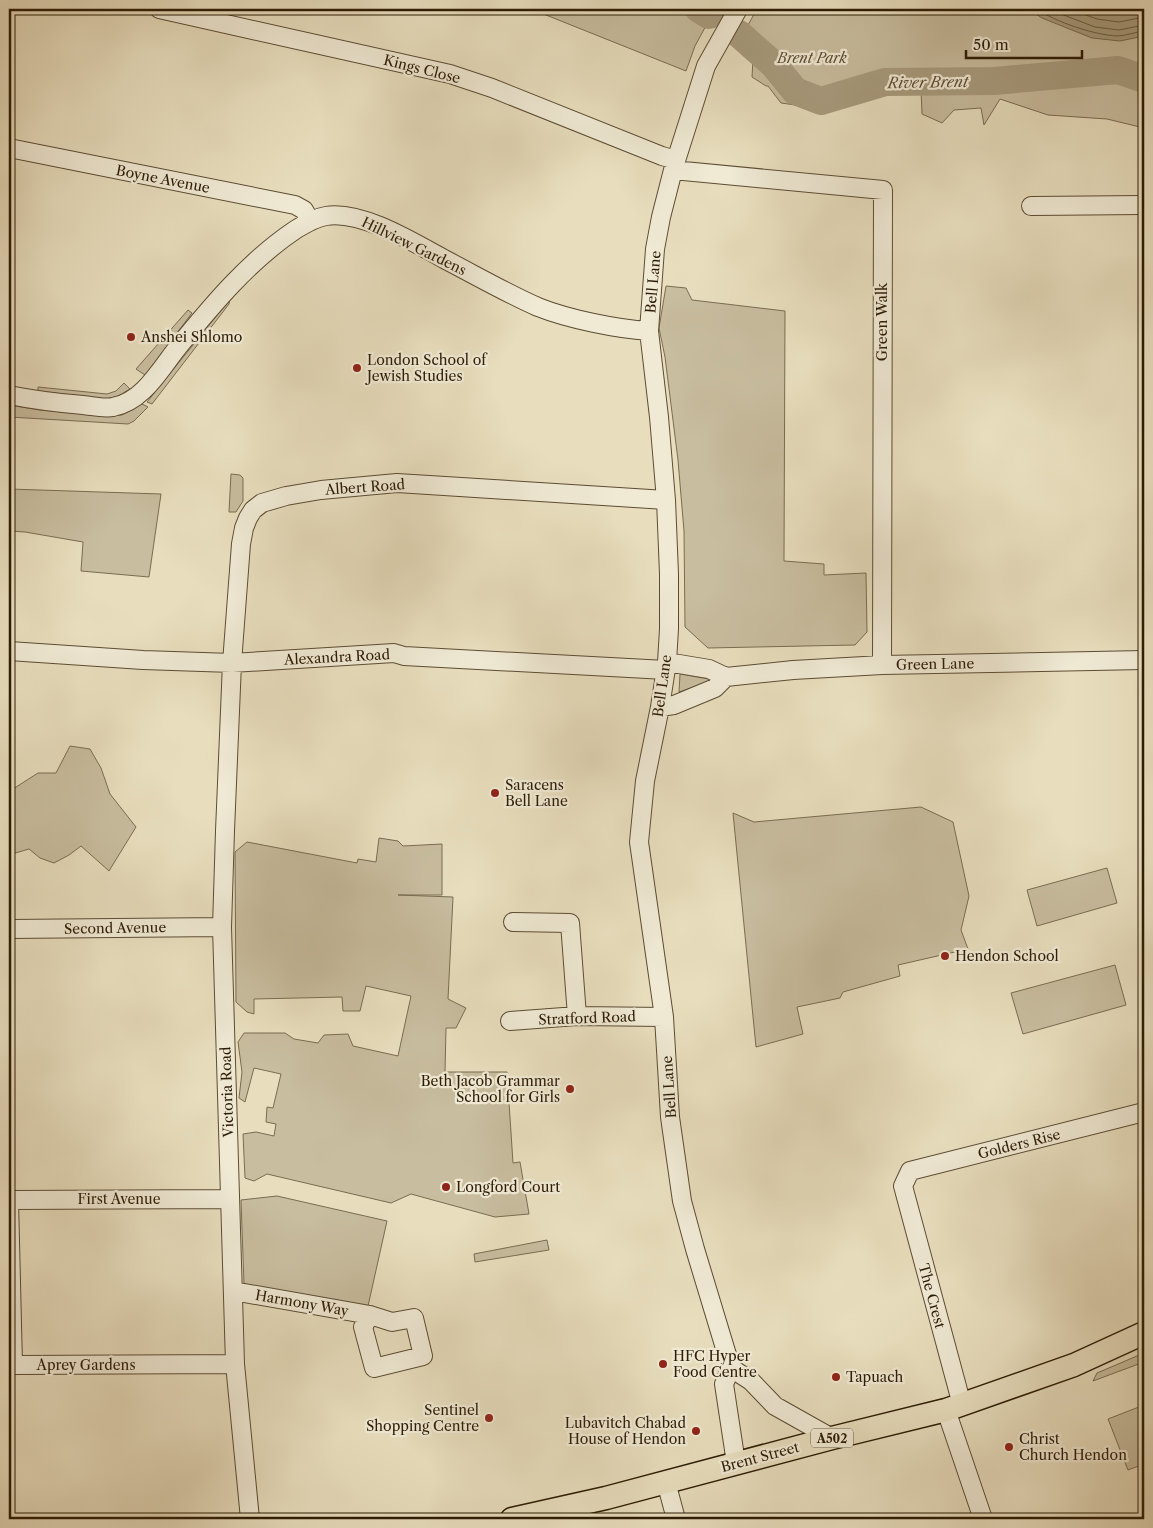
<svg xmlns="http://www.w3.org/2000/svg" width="1153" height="1528" font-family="'Libre Caslon Text',serif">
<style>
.green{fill:#c8bd9f;stroke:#7a6c52}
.water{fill:#a89c7f;stroke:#77694e}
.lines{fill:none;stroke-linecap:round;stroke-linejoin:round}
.shore{stroke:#6a5c42;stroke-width:1}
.river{stroke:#a89c7f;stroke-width:28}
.minor-casing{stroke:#5c4c33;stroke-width:20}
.major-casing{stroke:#2d1c05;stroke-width:25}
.minor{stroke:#f0ead5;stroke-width:18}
.major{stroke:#e8debe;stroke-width:22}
.poi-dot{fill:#8f2418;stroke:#f0ead5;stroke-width:2}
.labels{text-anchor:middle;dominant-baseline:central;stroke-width:4.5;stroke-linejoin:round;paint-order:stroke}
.shield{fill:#f0ead5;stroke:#685a43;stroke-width:1}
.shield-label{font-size:12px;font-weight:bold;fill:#2d1c05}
.park-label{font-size:14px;font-style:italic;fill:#5c4c33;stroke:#f0ead5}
.street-label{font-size:14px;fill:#2d1c05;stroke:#f0ead5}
.poi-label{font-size:14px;fill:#2d1c05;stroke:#f0ead5;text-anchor:start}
.water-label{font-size:15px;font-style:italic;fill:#5e4f36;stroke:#f0ead5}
</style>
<rect width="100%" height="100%" fill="#e8debe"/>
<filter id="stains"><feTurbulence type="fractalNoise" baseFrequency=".004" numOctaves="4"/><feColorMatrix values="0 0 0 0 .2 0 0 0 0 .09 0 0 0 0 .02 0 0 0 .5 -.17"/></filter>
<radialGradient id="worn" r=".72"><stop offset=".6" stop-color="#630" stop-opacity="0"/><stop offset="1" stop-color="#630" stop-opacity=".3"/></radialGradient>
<path class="green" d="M 531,9 L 715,9 L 695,46 L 686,71 Z
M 757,9 L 1144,9 L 1144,128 L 1107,119 L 1048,115 L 1000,99 L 984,125 L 981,108 L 954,110 L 942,123 L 922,114 L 921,90 L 891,86 L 817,108 L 781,103 L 768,86 L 766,86 L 752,77 L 753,59 L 735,48 Z
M 666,286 L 686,288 L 692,300 L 785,311 L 784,561 L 824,564 L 824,575 L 866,573 L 867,632 L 855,645 L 708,648 L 685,627 L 684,531 L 678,460 L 665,357 L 659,328 Z
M 230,299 L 229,304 L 152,404 L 147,402 Z
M 188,310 L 192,313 L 145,375 L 136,369 Z
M 124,383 L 130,389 L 118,396 L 106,399 L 38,391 L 38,387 L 107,394 L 116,391 Z
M 142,404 L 148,407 L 134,421 L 128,424 L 9,417 L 9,405 L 40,410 L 112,416 L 122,415 Z
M 231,474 L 240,475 L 243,478 L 243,501 L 236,512 L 229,512 Z
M 9,489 L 161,494 L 149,577 L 81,571 L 83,542 L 25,532 L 9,531 Z
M 680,674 L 714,680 L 679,692 Z
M 70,746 L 90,749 L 101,768 L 110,794 L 136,827 L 109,871 L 81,846 L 69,855 L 54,863 L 40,858 L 29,849 L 12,854 L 9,857 L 9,789 L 13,789 L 38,773 L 56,773 Z
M 921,807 L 953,822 L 969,896 L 961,930 L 968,949 L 898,965 L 900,976 L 843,992 L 840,998 L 797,1007 L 803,1034 L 756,1047 L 733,813 L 754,822 Z
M 379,838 L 398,841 L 403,846 L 442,844 L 442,895 L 398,895 L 453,897 L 448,999 L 466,1008 L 456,1028 L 446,1028 L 445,1072 L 507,1072 L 513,1163 L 520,1162 L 529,1214 L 495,1217 L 411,1194 L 391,1203 L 267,1174 L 254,1181 L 245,1178 L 243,1134 L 256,1132 L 274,1136 L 276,1124 L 266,1122 L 267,1107 L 273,1108 L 281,1074 L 254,1068 L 245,1102 L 239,1098 L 242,1072 L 238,1042 L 244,1033 L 285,1033 L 294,1039 L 318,1043 L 324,1035 L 348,1034 L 353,1046 L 398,1056 L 411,996 L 366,986 L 360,1011 L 343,1011 L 342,997 L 254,999 L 254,1014 L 247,1012 L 236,1002 L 235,852 L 247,842 L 357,863 L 358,859 L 376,862 Z
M 1107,868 L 1117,903 L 1037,926 L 1027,890 Z
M 1115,965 L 1126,1005 L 1023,1034 L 1011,993 Z
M 277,1196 L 387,1221 L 368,1306 L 244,1284 L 241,1200 Z
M 547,1240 L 549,1250 L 475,1262 L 474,1254 Z
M 1144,1353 L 1144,1362 L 1093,1381 L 1097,1373 Z
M 1144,1405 L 1144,1464 L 1128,1470 L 1108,1419 Z"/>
<path class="water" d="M 1028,9 L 1144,9 L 1144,36 L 1120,41 L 1092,38 L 1042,18 Z"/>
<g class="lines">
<path class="shore" d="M 1037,9 C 1055,22 1095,35 1117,36 C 1126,36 1135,32 1144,31
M 1048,9 L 1095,27 L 1119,30 L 1144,25
M 1069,9 L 1097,19 L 1119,22 L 1144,17"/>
<path class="river" d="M 699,9 L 709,15
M 739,34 L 774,65 L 795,91 L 821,101 L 885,82 L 994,81 L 1118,70 L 1144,79"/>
<defs>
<path id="minor" d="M 159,9 L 450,74 L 492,88 L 662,156 L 676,160
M 738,9 L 706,66 L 673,170 L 661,217 L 655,249 L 649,331 L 659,417 L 666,500 L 669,574 L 669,629 L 667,662 L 660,707 L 645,781 L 639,842 L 664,1017 L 670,1117 L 682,1201 L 695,1249 L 731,1368 L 751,1381 L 775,1406 L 832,1438
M 9,148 L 295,205 L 304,210 L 310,221
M 673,170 L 883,190 L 882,665
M 1031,206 L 1144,205
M 9,395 C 34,400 58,403 83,405 C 93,406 104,409 113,407 C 143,402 161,368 178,347 C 213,304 249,261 295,230 C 305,224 314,218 326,216 C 361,210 413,242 444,259 C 475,275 506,293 538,307 C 568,319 617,329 649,331
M 9,651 L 143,660 L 232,663 L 394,653 L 404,656 L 666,670
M 667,662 L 709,669 L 726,677 L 793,670 L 882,665 L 1144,660
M 660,707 L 674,705 L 715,688 L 726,677
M 513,922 L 570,923 L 577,1016
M 9,929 L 222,927
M 510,1021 L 577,1016 L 664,1017
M 9,1200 L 13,1365 L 235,1364
M 9,1200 L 230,1199
M 233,1291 L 370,1315 L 392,1322 L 414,1318 L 423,1356 L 374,1368 L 363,1327 L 370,1315
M 731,1368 L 724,1384 L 736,1463
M 962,1405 L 903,1186 L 910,1171 L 1144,1112
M 946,1410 L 983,1519
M 666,1482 L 676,1519
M 250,1519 L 235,1364 L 222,927 L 225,831 L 232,663 L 241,544 L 244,528 L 248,518 L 253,510 L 262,503 L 286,496 L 321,490 L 397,483 L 666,500"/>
<path id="major" d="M 512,1519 L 606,1498 L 832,1438 L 946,1410 L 1074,1365 L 1144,1333"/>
</defs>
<use href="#minor" class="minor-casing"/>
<use href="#major" class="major-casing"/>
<use href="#minor" class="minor"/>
<use href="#major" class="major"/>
</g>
<g class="poi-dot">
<circle cx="131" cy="337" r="5"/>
<circle cx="357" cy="368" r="5"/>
<circle cx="495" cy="793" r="5"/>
<circle cx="945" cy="956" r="5"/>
<circle cx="570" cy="1089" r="5"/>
<circle cx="446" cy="1187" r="5"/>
<circle cx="663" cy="1364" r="5"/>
<circle cx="836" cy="1377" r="5"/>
<circle cx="489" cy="1418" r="5"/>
<circle cx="696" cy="1431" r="5"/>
<circle cx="1009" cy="1447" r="5"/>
</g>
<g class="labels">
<rect class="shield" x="811" y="1428.5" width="42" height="19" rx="4"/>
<g class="shield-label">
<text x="832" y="1438">A502</text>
</g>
<g class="park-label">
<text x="812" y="58">Brent Park</text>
</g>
<g class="street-label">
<text transform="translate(422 69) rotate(14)">Kings Close</text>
<text transform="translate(163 179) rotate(11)">Boyne Avenue</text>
<text transform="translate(414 246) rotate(26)">Hillview Gardens</text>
<text transform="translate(653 282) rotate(-85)">Bell Lane</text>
<text transform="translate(882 322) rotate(-90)">Green Walk</text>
<text transform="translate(365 487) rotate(-4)">Albert Road</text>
<text transform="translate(337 657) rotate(-3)">Alexandra Road</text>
<text transform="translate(935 664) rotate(-1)">Green Lane</text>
<text transform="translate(662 686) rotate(-82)">Bell Lane</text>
<text transform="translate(115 928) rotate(-1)">Second Avenue</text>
<text transform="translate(587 1018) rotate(-2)">Stratford Road</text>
<text transform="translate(669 1087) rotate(-94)">Bell Lane</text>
<text transform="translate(227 1092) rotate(-92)">Victoria Road</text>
<text transform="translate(1019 1144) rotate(-14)">Golders Rise</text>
<text x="119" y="1199">First Avenue</text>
<text transform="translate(932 1296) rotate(75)">The Crest</text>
<text transform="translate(302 1303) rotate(10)">Harmony Way</text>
<text x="86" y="1365">Aprey Gardens</text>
<text transform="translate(760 1457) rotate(-15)">Brent Street</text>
</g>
<g class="poi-label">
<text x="141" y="337">Anshei Shlomo</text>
<text x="367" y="360">London School of<tspan x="367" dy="16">Jewish Studies</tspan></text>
<text x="505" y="785">Saracens<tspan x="505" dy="16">Bell Lane</tspan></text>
<text x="955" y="956">Hendon School</text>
<text x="560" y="1081" text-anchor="end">Beth Jacob Grammar<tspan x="560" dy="16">School for Girls</tspan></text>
<text x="456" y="1187">Longford Court</text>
<text x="673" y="1356">HFC Hyper<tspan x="673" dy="16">Food Centre</tspan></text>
<text x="846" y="1377">Tapuach</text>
<text x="479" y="1410" text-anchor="end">Sentinel<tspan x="479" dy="16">Shopping Centre</tspan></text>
<text x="686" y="1423" text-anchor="end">Lubavitch Chabad<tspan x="686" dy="16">House of Hendon</tspan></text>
<text x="1019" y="1439">Christ<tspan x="1019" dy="16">Church Hendon</tspan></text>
</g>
<g class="water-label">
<text transform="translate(928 82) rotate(-1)">River Brent</text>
</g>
</g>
<rect width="1153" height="1528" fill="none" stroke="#e8debe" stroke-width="30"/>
<rect x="10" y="10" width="1133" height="1508" fill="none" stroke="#2d1c05" stroke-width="2.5"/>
<rect x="15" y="15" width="1123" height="1498" fill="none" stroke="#2d1c05"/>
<path d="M966 50v8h116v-8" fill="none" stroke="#2d1c05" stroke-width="2.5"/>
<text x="973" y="50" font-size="15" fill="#2d1c05" stroke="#f0ead5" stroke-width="4" paint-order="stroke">50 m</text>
<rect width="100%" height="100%" filter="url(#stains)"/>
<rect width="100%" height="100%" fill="url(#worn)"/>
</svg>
